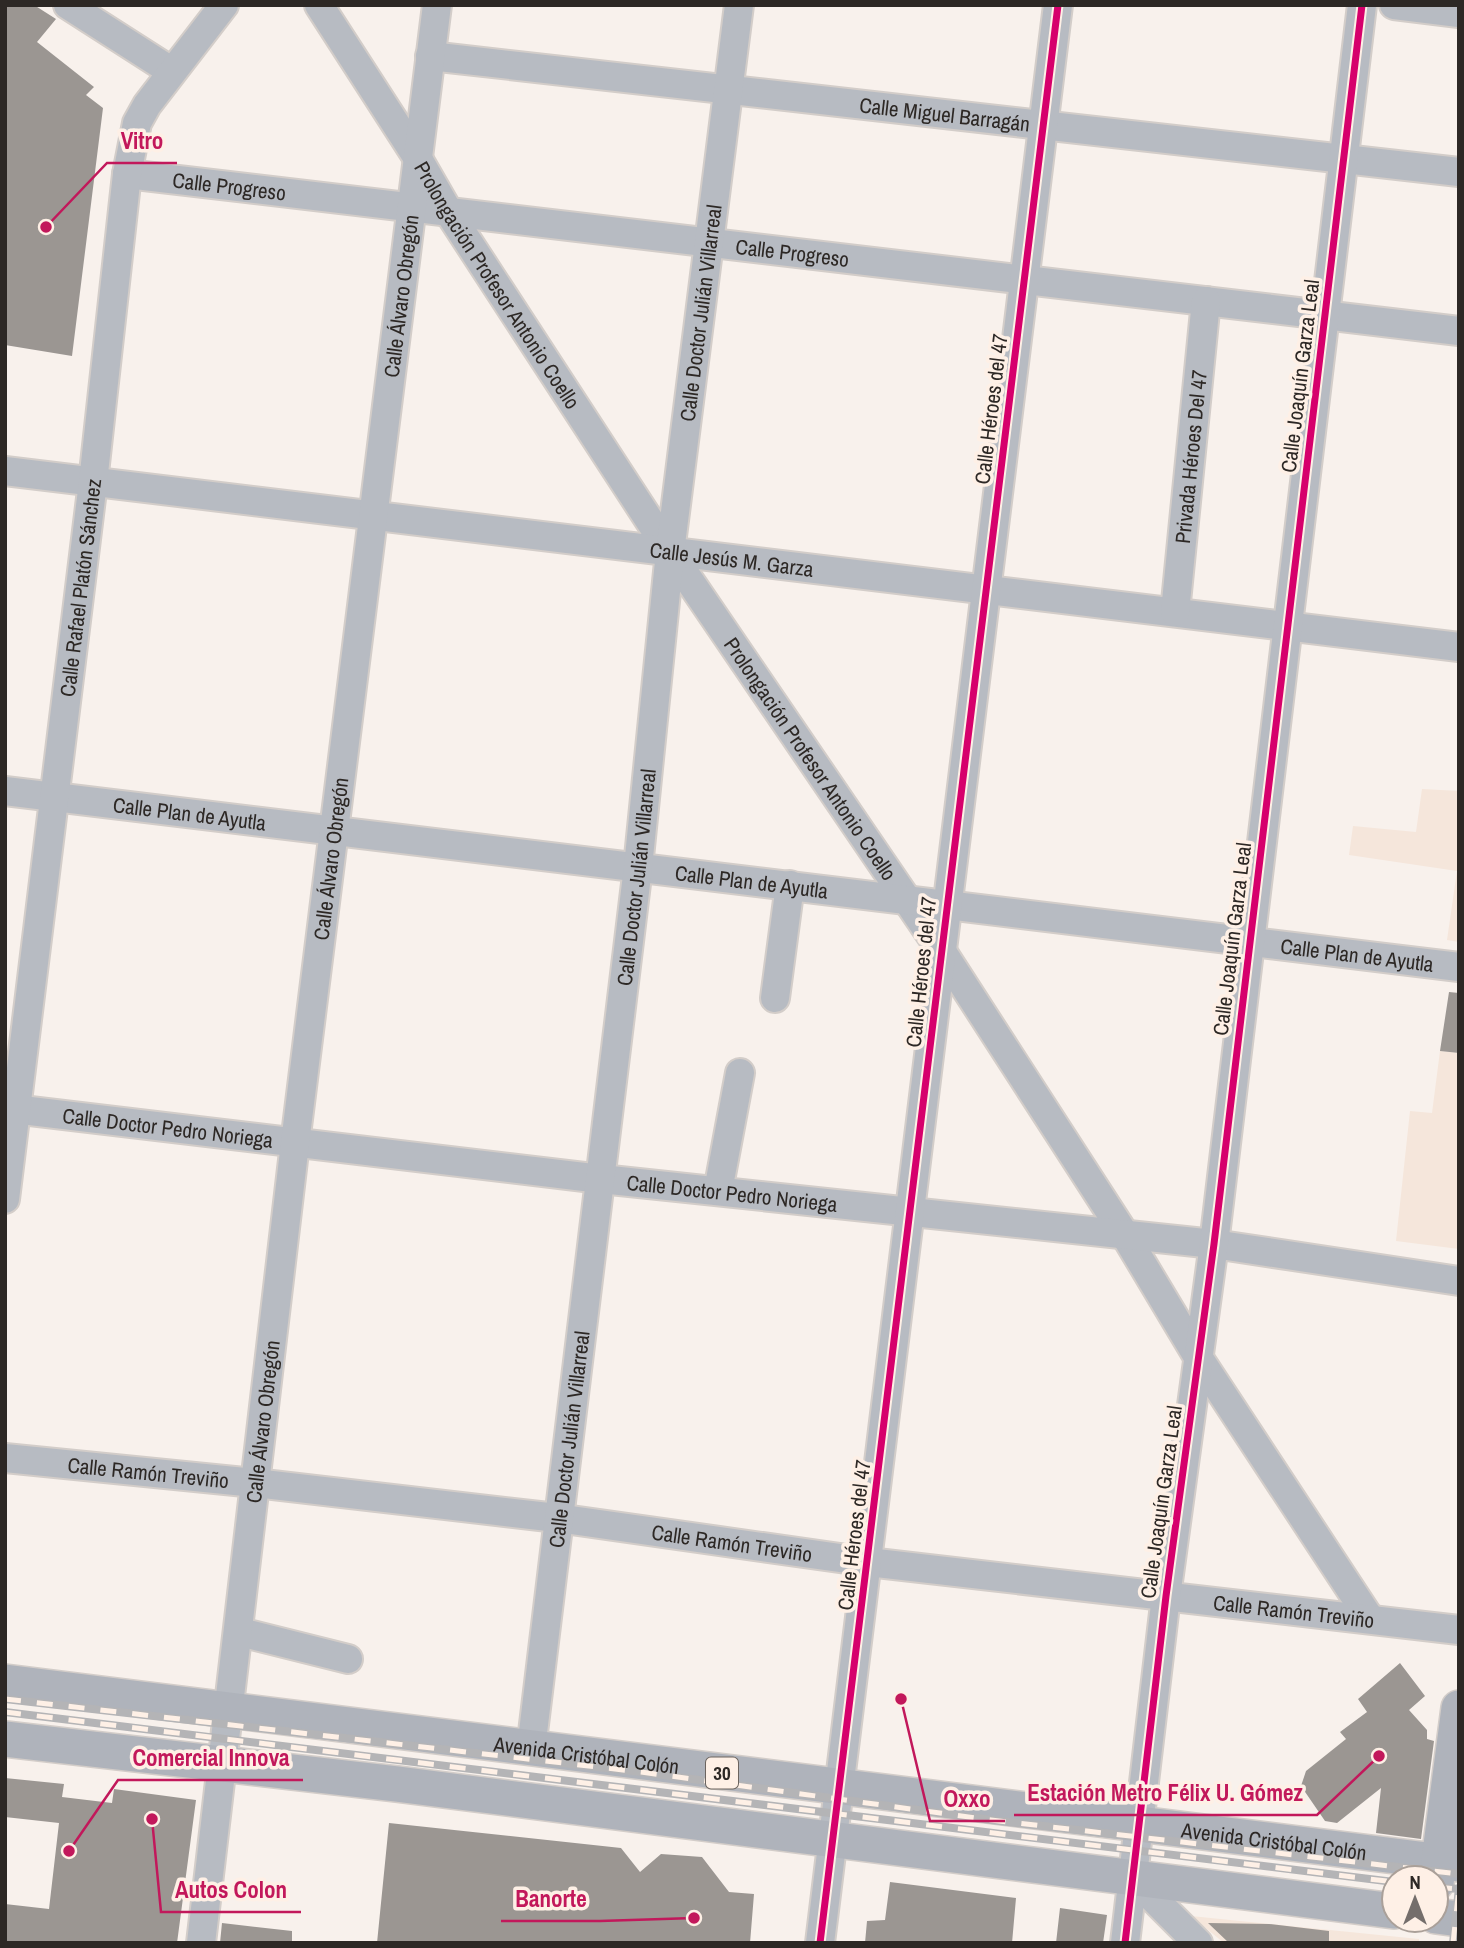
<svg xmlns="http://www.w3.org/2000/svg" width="1464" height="1948" font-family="'Archivo Narrow',sans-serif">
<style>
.built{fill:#f5e6db}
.building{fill:#9b9692}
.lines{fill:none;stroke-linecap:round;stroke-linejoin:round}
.minor-casing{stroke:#d3cdc9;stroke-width:32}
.major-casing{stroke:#d3cdc9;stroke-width:38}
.minor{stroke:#b7bbc2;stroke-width:28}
.major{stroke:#afb3bb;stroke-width:35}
.rail-casing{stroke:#b4b4b6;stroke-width:8}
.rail{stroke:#fef0e6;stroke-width:5;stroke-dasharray:16;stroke-linecap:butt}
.cycleway-casing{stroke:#fef0e6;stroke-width:11}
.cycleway{stroke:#d6006c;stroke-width:7}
.labels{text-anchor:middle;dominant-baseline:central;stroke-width:7;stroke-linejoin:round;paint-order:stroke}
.shield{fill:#fef0e6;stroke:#6c645f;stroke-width:2}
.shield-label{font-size:19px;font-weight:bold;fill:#2d2825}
.street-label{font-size:21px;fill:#2d2825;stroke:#fef0e6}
.leader{fill:none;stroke:#c2185b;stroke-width:2.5}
.callout-dot{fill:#c2185b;stroke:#fef0e6;stroke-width:2.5}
.callout-label{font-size:23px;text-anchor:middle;font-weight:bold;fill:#c2185b;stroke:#fef0e6;stroke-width:7;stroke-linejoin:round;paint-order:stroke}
</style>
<rect width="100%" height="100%" fill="#f8f1ec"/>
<path class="built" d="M 1422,789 L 1459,791 L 1459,942 L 1447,940 L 1457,871 L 1349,855 L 1353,826 L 1416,832 Z
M 1440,1051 L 1459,1053 L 1459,1249 L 1396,1241 L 1410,1111 L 1432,1113 Z
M 1191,1916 L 1419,1939 L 1419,1943 L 1224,1943 Z"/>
<path class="building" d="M 5,5 L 34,5 L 56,19 L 37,42 L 94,87 L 86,95 L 103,108 L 72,356 L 5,345 Z
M 1449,992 L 1459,993 L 1459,1053 L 1440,1051 Z
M 1400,1663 L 1425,1696 L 1409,1710 L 1427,1730 L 1427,1739 L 1434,1741 L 1421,1839 L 1376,1833 L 1381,1788 L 1337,1823 L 1325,1821 L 1301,1786 L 1306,1771 L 1346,1739 L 1340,1732 L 1367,1712 L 1358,1699 Z
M 5,1778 L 64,1784 L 62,1797 L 112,1803 L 114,1789 L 196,1800 L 177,1943 L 5,1943 L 5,1904 L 49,1909 L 59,1823 L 5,1817 Z
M 389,1823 L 621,1848 L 640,1872 L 661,1854 L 702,1857 L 729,1892 L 754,1894 L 750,1943 L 377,1943 Z
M 890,1882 L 1016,1898 L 1012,1943 L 865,1943 L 867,1921 L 885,1920 Z
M 1060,1908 L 1107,1915 L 1103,1943 L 1056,1943 Z
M 222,1923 L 292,1931 L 292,1943 L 220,1943 Z
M 1208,1923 L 1269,1924 L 1329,1931 L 1329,1943 L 1229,1943 Z"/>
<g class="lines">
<defs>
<g id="minor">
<path d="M 68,5 L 171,71"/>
<path id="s1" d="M 319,5 L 417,157 L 448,211 L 670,552 L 941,950 L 1125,1235 L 1198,1357 L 1370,1619"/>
<path d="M 1394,5 L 1459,13"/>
<path id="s2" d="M 430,56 L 1459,172"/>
<path id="s3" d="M 127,174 L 1459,331"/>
<path id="s4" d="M 5,471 L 1459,647"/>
<path id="s5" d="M 1175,612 L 1206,301"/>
<path id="s6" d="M 5,791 L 1459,967"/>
<path d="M 775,998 L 790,885"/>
<path id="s7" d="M 5,1108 L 601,1179 L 1214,1244 L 1459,1281"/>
<path d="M 718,1191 L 740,1073"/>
<path id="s8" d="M 5,1199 L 93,482 L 127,174 L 137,123 L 147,105 L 224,5"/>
<path id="s9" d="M 5,1458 L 255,1483 L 557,1518 L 868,1562 L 1459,1630"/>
<path d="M 240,1632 L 348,1659"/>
<path id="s10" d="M 531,1749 L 638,867 L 670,552 L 739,5"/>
<path d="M 1132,1877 L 1198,1943"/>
<path id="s11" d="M 201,1943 L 295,1143 L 437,5"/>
<path d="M 820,1943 L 1058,5"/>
<path d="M 1125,1943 L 1166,1596 L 1214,1244 L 1362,5"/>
</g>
<g id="major">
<path id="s12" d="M 5,1682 L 1459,1864"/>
<path d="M 5,1739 L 397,1784 L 1394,1911"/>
<path d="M 1436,1883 L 1459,1708"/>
<path d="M 1436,1916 L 1459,1919"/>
</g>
</defs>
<use href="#minor" class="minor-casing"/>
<use href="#major" class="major-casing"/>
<use href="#minor" class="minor"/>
<use href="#major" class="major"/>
<defs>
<path id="rail" d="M 5,1699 L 641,1772 L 991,1820 L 1459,1874
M 5,1712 L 1394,1882
M 1436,1887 L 1459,1889
M 1453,1943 L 1459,1888"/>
</defs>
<use href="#rail" class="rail-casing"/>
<use href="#rail" class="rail"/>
<defs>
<path id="cycleway" d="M 820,1943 L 1058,5
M 1125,1943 L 1166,1596 L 1214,1244 L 1362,5"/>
</defs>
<use href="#cycleway" class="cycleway-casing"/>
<use href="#cycleway" class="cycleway"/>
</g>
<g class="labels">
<rect class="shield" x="706" y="1757.5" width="32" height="31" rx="5"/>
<g class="shield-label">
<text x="722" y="1773">30</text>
</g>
<g class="street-label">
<text stroke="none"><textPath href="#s2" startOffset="518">Calle Miguel Barragán</textPath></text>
<text stroke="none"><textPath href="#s3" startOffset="103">Calle Progreso</textPath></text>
<text stroke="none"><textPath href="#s3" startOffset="670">Calle Progreso</textPath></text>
<text stroke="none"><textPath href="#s1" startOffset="332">Prolongación Profesor Antonio Coello</textPath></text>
<text stroke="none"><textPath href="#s11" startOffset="1659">Calle Álvaro Obregón</textPath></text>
<text stroke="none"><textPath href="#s10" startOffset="1446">Calle Doctor Julián Villarreal</textPath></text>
<text transform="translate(1300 376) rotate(-83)">Calle Joaquín Garza Leal</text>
<text transform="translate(991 409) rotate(-83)">Calle Héroes del 47</text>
<text stroke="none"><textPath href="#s5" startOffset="156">Privada Héroes Del 47</textPath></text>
<text stroke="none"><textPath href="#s4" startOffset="732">Calle Jesús M. Garza</textPath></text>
<text stroke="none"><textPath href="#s8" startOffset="616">Calle Rafael Platón Sánchez</textPath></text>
<text stroke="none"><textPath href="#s1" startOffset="900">Prolongación Profesor Antonio Coello</textPath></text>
<text stroke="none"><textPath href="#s6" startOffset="186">Calle Plan de Ayutla</textPath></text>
<text stroke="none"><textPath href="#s11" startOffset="1092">Calle Álvaro Obregón</textPath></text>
<text stroke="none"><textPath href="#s10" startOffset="878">Calle Doctor Julián Villarreal</textPath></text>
<text stroke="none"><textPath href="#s6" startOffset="752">Calle Plan de Ayutla</textPath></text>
<text transform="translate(1232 939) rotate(-83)">Calle Joaquín Garza Leal</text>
<text stroke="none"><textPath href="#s6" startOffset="1362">Calle Plan de Ayutla</textPath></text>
<text transform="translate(921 972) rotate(-84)">Calle Héroes del 47</text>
<text stroke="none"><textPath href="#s7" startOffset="164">Calle Doctor Pedro Noriega</textPath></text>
<text stroke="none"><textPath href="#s7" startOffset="732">Calle Doctor Pedro Noriega</textPath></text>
<text stroke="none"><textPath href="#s11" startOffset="525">Calle Álvaro Obregón</textPath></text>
<text stroke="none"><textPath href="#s10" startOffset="312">Calle Doctor Julián Villarreal</textPath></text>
<text stroke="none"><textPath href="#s9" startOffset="144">Calle Ramón Treviño</textPath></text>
<text transform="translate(1161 1502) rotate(-82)">Calle Joaquín Garza Leal</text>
<text transform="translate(854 1535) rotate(-83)">Calle Héroes del 47</text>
<text stroke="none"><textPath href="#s9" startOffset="732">Calle Ramón Treviño</textPath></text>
<text stroke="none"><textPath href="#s9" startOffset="1298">Calle Ramón Treviño</textPath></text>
<text stroke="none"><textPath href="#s12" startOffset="586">Avenida Cristóbal Colón</textPath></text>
<text stroke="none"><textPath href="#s12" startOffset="1279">Avenida Cristóbal Colón</textPath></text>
</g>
</g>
<path class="leader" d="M46 227L107 163H177M69 1851L118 1780H303M1379 1756L1317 1815H1014M901 1699L930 1821H1005M152 1819L161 1912H301M694 1918L600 1921H501"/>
<g class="callout-dot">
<circle cx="46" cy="227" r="7"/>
<circle cx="69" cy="1851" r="7"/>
<circle cx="1379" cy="1756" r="7"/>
<circle cx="901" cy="1699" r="7"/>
<circle cx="152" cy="1819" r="7"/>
<circle cx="694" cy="1918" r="7"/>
</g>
<g class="callout-label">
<text x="142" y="149">Vitro</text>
<text x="211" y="1766">Comercial Innova</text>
<text x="1165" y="1801">Estación Metro Félix U. Gómez</text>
<text x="967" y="1807">Oxxo</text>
<text x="231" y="1898">Autos Colon</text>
<text x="551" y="1907">Banorte</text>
</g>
<rect width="1464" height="1948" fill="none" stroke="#2d2825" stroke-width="14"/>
<g transform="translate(1415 1899)"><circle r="33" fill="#fef0e6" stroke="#aaa099" stroke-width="2"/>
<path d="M0-5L12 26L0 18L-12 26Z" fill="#746e6b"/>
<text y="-10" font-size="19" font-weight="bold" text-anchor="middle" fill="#2d2825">N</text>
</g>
</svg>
